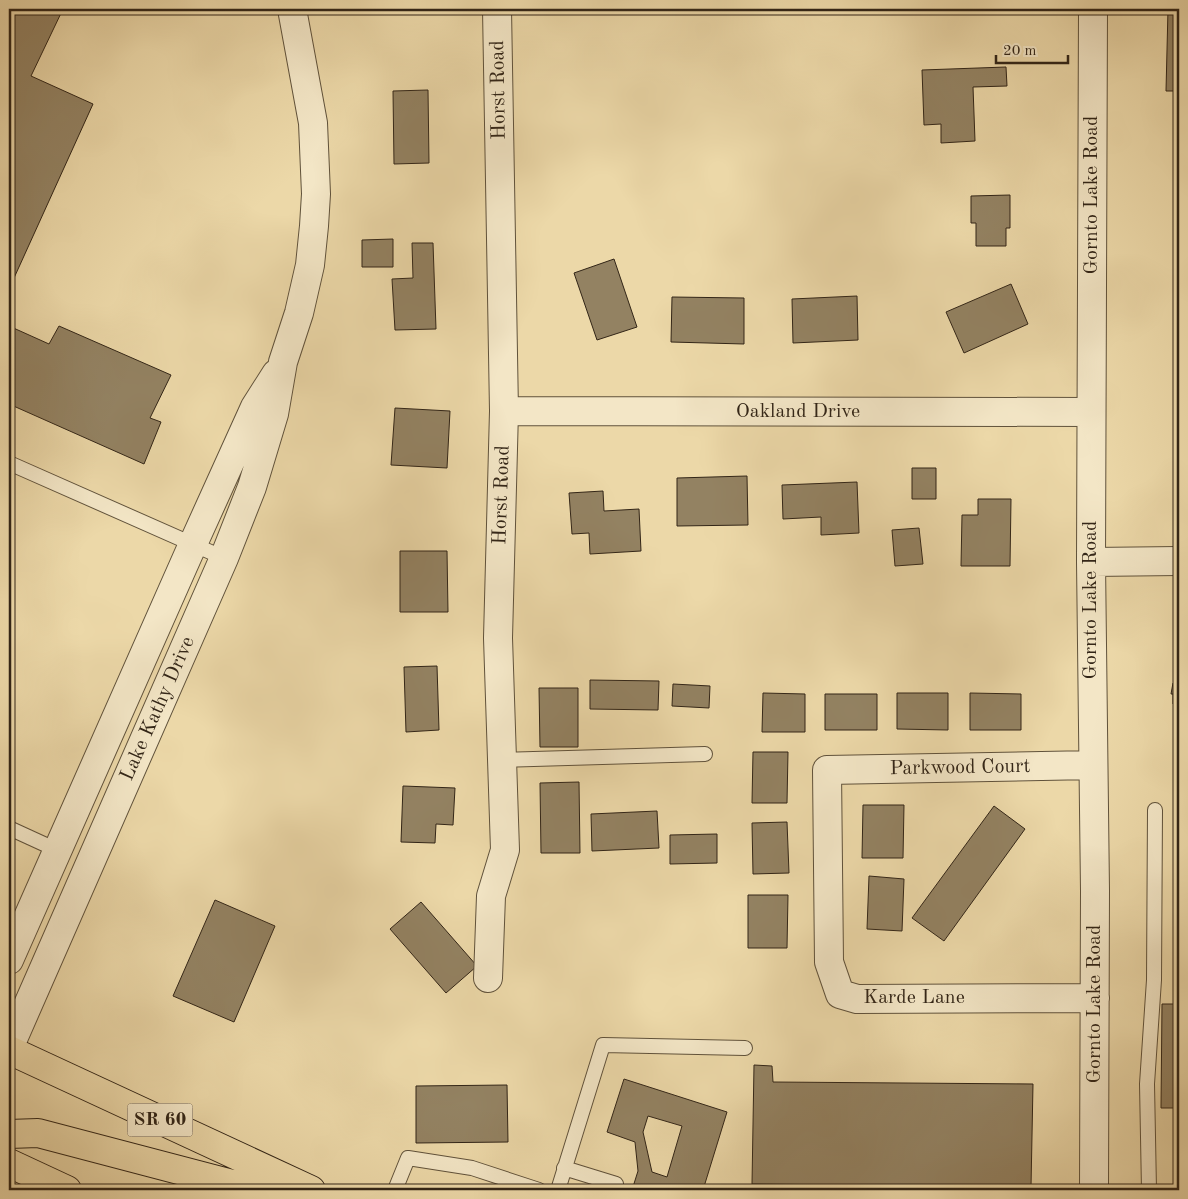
<svg xmlns="http://www.w3.org/2000/svg" width="1188" height="1199" font-family="'Old Standard TT',serif">
<style>
.building{fill:#938262;stroke:#322517;fill-rule:evenodd}
.lines{fill:none;stroke-linecap:round;stroke-linejoin:round}
.service-casing{stroke:#60523b;stroke-width:16}
.minor-casing{stroke:#60523b;stroke-width:30}
.trunk-casing{stroke:#322517;stroke-width:30}
.service{stroke:#f3e6c6;stroke-width:14}
.minor{stroke:#f3e6c6;stroke-width:28}
.trunk{stroke:#ecd8a8;stroke-width:28}
.labels{text-anchor:middle;dominant-baseline:central;stroke-width:5;stroke-linejoin:round;paint-order:stroke}
.shield{fill:#f3e6c6;stroke:#6c5f4c;stroke-width:1}
.shield-label{font-size:19px;font-weight:bold;fill:#322517}
.street-label{font-size:20px;fill:#322517;stroke:#f3e6c6}
</style>
<rect width="100%" height="100%" fill="#ecd8a8"/>
<filter id="stains"><feTurbulence type="fractalNoise" baseFrequency=".004" numOctaves="4"/><feColorMatrix values="0 0 0 0 .2 0 0 0 0 .09 0 0 0 0 .02 0 0 0 .5 -.17"/></filter>
<radialGradient id="worn" r=".72"><stop offset=".6" stop-color="#630" stop-opacity="0"/><stop offset="1" stop-color="#630" stop-opacity=".3"/></radialGradient>
<path class="building" d="M 9,9 L 63,9 L 31,76 L 93,104 L 9,289 Z
M 1168,9 L 1179,9 L 1179,91 L 1166,91 Z
M 1006,67 L 1007,86 L 973,87 L 975,141 L 941,143 L 941,124 L 924,125 L 922,70 Z
M 428,90 L 429,163 L 394,164 L 393,91 Z
M 1010,195 L 1010,228 L 1006,228 L 1006,246 L 976,246 L 976,223 L 971,223 L 971,196 Z
M 393,239 L 393,267 L 362,267 L 362,240 Z
M 412,243 L 433,243 L 436,329 L 395,330 L 392,279 L 413,278 Z
M 614,259 L 637,327 L 597,340 L 574,273 Z
M 1011,284 L 1028,324 L 964,353 L 946,312 Z
M 857,296 L 858,340 L 793,343 L 792,299 Z
M 672,297 L 744,298 L 744,344 L 671,342 Z
M 9,326 L 49,344 L 59,326 L 171,375 L 150,418 L 161,422 L 144,464 L 9,404 Z
M 395,408 L 450,411 L 447,468 L 391,465 Z
M 912,468 L 936,468 L 936,499 L 912,499 Z
M 747,476 L 748,525 L 677,526 L 677,478 Z
M 857,482 L 859,533 L 821,535 L 821,517 L 783,519 L 782,485 Z
M 603,491 L 604,511 L 639,509 L 641,551 L 590,554 L 589,533 L 572,534 L 569,493 Z
M 978,499 L 1011,499 L 1010,566 L 961,566 L 962,515 L 978,515 Z
M 919,528 L 923,564 L 895,566 L 892,530 Z
M 400,551 L 447,551 L 448,612 L 400,612 Z
M 437,666 L 439,730 L 406,732 L 404,667 Z
M 590,680 L 659,681 L 658,710 L 590,709 Z
M 1173,683 L 1179,683 L 1179,704 L 1173,704 L 1173,694 L 1171,694 Z
M 673,684 L 710,686 L 709,708 L 672,706 Z
M 539,688 L 578,688 L 578,747 L 540,747 Z
M 763,693 L 805,694 L 805,732 L 762,732 Z
M 897,693 L 948,693 L 948,730 L 897,729 Z
M 970,693 L 1021,694 L 1021,730 L 970,730 Z
M 825,694 L 877,694 L 877,730 L 825,730 Z
M 753,752 L 788,752 L 787,803 L 752,803 Z
M 579,782 L 580,853 L 541,853 L 540,783 Z
M 403,786 L 455,788 L 453,825 L 436,824 L 435,843 L 401,842 Z
M 863,805 L 904,805 L 903,858 L 862,858 Z
M 994,806 L 1025,829 L 944,941 L 912,918 Z
M 657,811 L 659,848 L 592,851 L 591,814 Z
M 787,822 L 789,873 L 753,874 L 752,823 Z
M 717,834 L 717,863 L 670,864 L 670,835 Z
M 869,876 L 904,879 L 902,931 L 867,929 Z
M 748,895 L 788,895 L 787,948 L 748,948 Z
M 215,900 L 275,926 L 234,1022 L 173,996 Z
M 421,902 L 477,966 L 446,993 L 390,929 Z
M 1162,1004 L 1179,1004 L 1179,1108 L 1161,1108 Z
M 754,1065 L 772,1066 L 773,1082 L 1033,1084 L 1031,1187 L 752,1184 Z
M 624,1079 L 727,1112 L 703,1190 L 632,1190 L 638,1171 L 635,1142 L 607,1132 ZM 648,1116 L 682,1126 L 667,1177 L 652,1172 L 643,1132 Z
M 507,1085 L 508,1142 L 416,1143 L 416,1086 Z"/>
<g class="lines">
<defs>
<path id="service" d="M 9,463 L 224,558
M 502,760 L 705,754
M 9,828 L 57,850
M 564,1168 L 616,1184
M 395,1190 L 408,1158 L 472,1168 L 539,1190
M 558,1190 L 603,1045 L 745,1048
M 1149,1190 L 1147,1084 L 1154,980 L 1155,810"/>
<path id="minor" d="M 1093,9 L 1091,562 L 1095,891 L 1094,1190
M 504,411 L 1091,412
M 1091,562 L 1179,561
M 1093,765 L 827,770 L 829,962 L 840,994 L 857,999 L 1095,998
M 9,960 L 193,544 L 255,407 L 276,374
M 488,978 L 491,896 L 505,850 L 498,638 L 504,411 L 497,9
M 9,1048 L 224,558 L 252,487 L 274,414 L 283,362 L 299,313 L 310,265 L 314,226 L 316,194 L 313,123 L 292,9"/>
<path id="trunk" d="M 9,1050 L 311,1190
M 9,1134 L 38,1133 L 255,1190
M 9,1163 L 67,1190"/>
</defs>
<use href="#service" class="service-casing"/>
<use href="#minor" class="minor-casing"/>
<use href="#trunk" class="trunk-casing"/>
<use href="#service" class="service"/>
<use href="#minor" class="minor"/>
<use href="#trunk" class="trunk"/>
</g>
<g class="labels">
<rect class="shield" x="127.5" y="1103.5" width="65" height="33" rx="4"/>
<g class="shield-label">
<text x="160" y="1120">SR 60</text>
</g>
<g class="street-label">
<text transform="translate(499 90) rotate(-91)">Horst Road</text>
<text transform="translate(1092 195) rotate(-90)">Gornto Lake Road</text>
<text x="798" y="412">Oakland Drive</text>
<text transform="translate(502 495) rotate(-88)">Horst Road</text>
<text transform="translate(1091 600) rotate(-90)">Gornto Lake Road</text>
<text transform="translate(158 709) rotate(-66)">Lake Kathy Drive</text>
<text transform="translate(960 768) rotate(-1)">Parkwood Court</text>
<text x="914" y="998">Karde Lane</text>
<text transform="translate(1095 1004) rotate(-90)">Gornto Lake Road</text>
</g>
</g>
<rect width="1188" height="1199" fill="none" stroke="#ecd8a8" stroke-width="30"/>
<rect x="10" y="10" width="1168" height="1179" fill="none" stroke="#322517" stroke-width="2.5"/>
<rect x="15" y="15" width="1158" height="1169" fill="none" stroke="#322517"/>
<path d="M996 55v8h72v-8" fill="none" stroke="#322517" stroke-width="2.5"/>
<text x="1003" y="55" font-size="15" fill="#322517" stroke="#f3e6c6" stroke-width="4" paint-order="stroke">20 m</text>
<rect width="100%" height="100%" filter="url(#stains)"/>
<rect width="100%" height="100%" fill="url(#worn)"/>
</svg>
